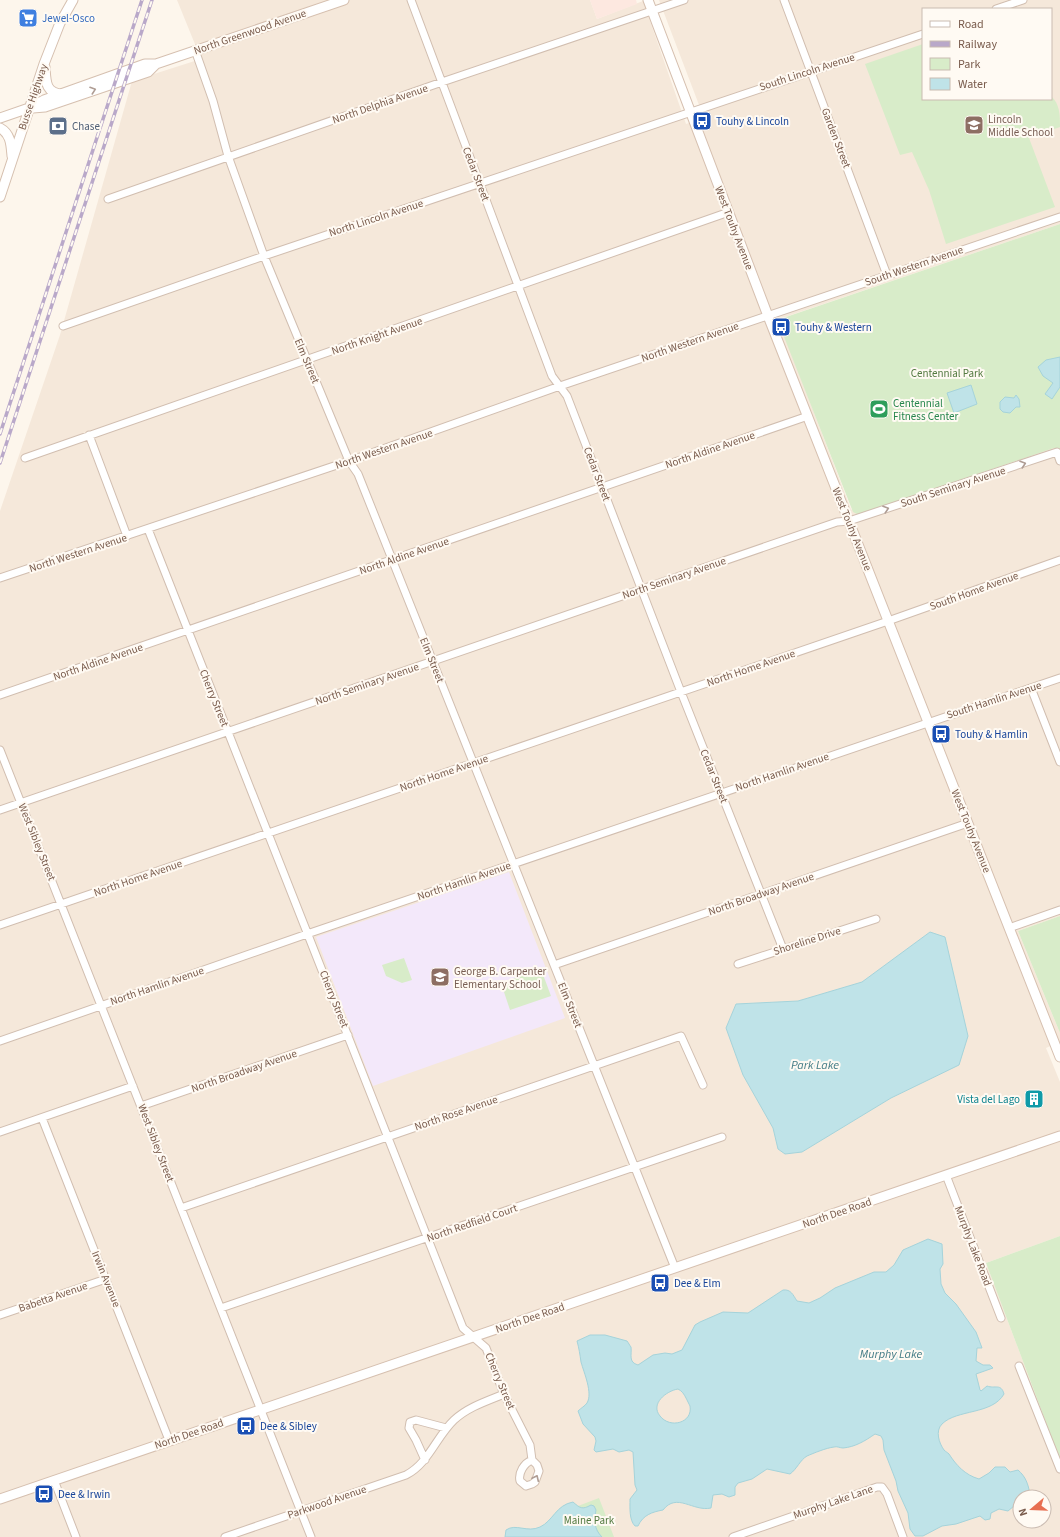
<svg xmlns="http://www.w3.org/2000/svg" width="1060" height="1537" font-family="'Source Sans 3',sans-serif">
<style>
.residential{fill:#f5e8da;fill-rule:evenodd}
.commercial{fill:#fde8e0}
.education{fill:#f3e8fa}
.green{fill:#d8ecc9}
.water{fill:#bfe3e8;stroke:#a5d3da;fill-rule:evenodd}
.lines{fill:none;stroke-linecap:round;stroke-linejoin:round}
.street-casing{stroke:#d1beb0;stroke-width:9}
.secondary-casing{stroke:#d6c0b0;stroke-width:11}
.street{stroke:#fff;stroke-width:7}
.secondary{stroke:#fff;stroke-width:9}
.rail-casing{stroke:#b9a8c9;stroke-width:3.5}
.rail{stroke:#fffaf3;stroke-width:2;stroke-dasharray:6;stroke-linecap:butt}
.oneway{stroke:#af9d94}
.labels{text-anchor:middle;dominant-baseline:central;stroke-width:4;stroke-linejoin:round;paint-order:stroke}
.shop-label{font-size:11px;fill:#366cbe;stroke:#fffaf3;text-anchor:start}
.street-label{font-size:11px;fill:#7a5c4d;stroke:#fffaf3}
.education-label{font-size:11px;fill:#785e54;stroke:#fffaf3;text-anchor:start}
.transit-label{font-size:11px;fill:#164399;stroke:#fffaf3;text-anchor:start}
.service-label{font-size:11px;fill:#4e5e75;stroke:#fffaf3;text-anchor:start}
.park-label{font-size:11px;fill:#537a41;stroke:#fffaf3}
.leisure-label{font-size:11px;fill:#27864d;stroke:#fffaf3;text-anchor:start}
.culture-label{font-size:11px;fill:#0d838f;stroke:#fffaf3;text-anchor:end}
.water-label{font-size:12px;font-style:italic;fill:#437c86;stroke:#fffaf3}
</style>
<rect width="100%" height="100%" fill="#fdf6ec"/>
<path class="residential" d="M 177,0 L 590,0 L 597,19 L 643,1 L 686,124 L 704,118 L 659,0 L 1060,0 L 1060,224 L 782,318 L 779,321 L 851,509 L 859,515 L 1054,448 L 1060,450 L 1060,916 L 1018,931 L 1060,1033 L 1060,1042 L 1046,1048 L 1060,1082 L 1060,1236 L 986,1263 L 1060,1460 L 1060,1537 L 0,1537 L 0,511 L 60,335 L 132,81 L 201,59 ZM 923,9 L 1051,9 L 1051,99 L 923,99 ZM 930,932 L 959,1065 L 891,1098 L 802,1152 L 785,1154 L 778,1149 L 773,1128 L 736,1004 L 798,1001 L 862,982 ZM 1020,1497 L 1044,1497 L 1044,1521 L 1020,1521 Z"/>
<path class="commercial" d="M 590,0 L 636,0 L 637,4 L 597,19 Z"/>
<path class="education" d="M 509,872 L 565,1018 L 373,1086 L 316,937 Z"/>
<path class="green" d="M 923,44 L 923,99 L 1051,99 L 1051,96 C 1060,104 1060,115 1060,127 L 1029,138 L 1055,207 L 946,244 L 929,190 L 912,152 L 900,155 L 865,64 Z
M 1060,224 L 1060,450 L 1054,448 L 859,515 L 853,512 L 779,324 L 780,319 Z
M 1060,916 L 1060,1033 L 1018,931 Z
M 404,958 L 412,980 L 402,983 L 386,976 L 382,965 Z
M 541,969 L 551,996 L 510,1010 L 501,983 Z
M 1060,1236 L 1060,1460 L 986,1263 Z
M 599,1498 L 614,1537 L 505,1537 L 506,1530 C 516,1523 527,1533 540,1527 C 553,1521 556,1505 573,1502 L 578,1506 Z"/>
<path class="water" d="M 1060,357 L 1060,387 L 1052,399 L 1045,394 L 1053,383 L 1043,376 L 1038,367 L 1046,360 Z
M 971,385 L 977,404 L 954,413 L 947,393 Z
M 1016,395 L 1019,399 L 1020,407 L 1016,407 L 1010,413 L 1003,412 L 1000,409 L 1000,402 L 1005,397 L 1014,398 Z
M 930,932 L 945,937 L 968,1036 L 959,1065 L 891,1098 L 802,1152 L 785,1154 L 778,1149 L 773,1128 L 743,1075 L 726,1028 L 736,1004 L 798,1001 L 862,982 Z
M 928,1239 L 942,1244 L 943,1264 L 940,1269 L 941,1284 L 945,1293 L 956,1304 L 976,1332 L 982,1348 L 977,1348 L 976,1361 L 983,1365 L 990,1365 L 993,1368 L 976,1374 L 980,1390 L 981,1391 L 987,1386 C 995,1389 1001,1383 1004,1394 C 992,1415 957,1409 942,1424 C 935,1431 939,1443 944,1450 C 946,1452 947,1452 949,1454 C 956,1465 965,1475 979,1479 L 989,1473 L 995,1467 L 1005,1467 L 1010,1472 L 1018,1470 C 1026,1477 1028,1484 1030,1494 L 1025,1497 L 1020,1497 L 1020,1501 L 1008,1511 L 999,1509 L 991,1513 L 990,1519 L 985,1520 L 980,1516 L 956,1524 L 942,1526 L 923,1536 L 915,1536 L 910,1529 L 908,1513 L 898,1491 L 896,1481 L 884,1450 L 883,1440 L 881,1436 L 875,1434 C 865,1441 855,1447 843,1448 C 840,1448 837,1446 834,1447 C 826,1448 814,1453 807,1456 C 800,1460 797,1469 790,1474 L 767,1469 L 752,1479 L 738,1483 L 735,1487 L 735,1495 L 729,1497 L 722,1494 L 713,1495 L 711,1508 C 693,1512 677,1492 663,1510 C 652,1512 643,1515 638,1526 L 635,1526 C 629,1520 630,1508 630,1499 L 637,1490 L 635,1485 L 633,1452 L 629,1450 L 619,1452 L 613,1449 L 596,1452 L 594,1450 L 596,1441 L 595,1437 L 583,1424 L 578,1411 C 581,1408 585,1406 587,1403 C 593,1393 584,1373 581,1362 C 580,1355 579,1348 577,1341 L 590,1335 L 605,1335 L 627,1341 C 628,1342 630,1346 631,1347 C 632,1355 628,1362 638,1365 L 653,1355 L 665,1353 L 672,1354 L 682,1350 L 695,1325 L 700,1322 L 723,1312 L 748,1313 L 783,1290 C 791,1289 793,1295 797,1301 L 809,1303 L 820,1298 L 835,1288 L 874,1272 L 886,1272 L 894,1265 L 903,1250 ZM 678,1389 C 682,1391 684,1394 686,1398 C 687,1400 689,1404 690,1406 C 693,1423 670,1429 660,1416 C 650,1404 666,1391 678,1389 Z
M 573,1502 C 580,1508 582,1510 591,1505 L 594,1506 L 596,1510 C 594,1521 594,1529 602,1537 L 505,1537 L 506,1530 C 516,1523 527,1533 540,1527 C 553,1521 556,1505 573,1502 Z"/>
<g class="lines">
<defs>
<path id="street" d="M 411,0 L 552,376 L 567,396 L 681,692 L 783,949
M 784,0 L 887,275
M 996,9 L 1023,0
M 195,50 L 213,101 L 228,156 L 264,256 L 349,461 L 358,474 L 675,1268
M 108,199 L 442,82 L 684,0
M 63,326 L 264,256 L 923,34
M 89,435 L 127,536
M 25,458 L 729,212
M 148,529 L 463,1328 L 486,1348 L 504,1394 L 530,1445 L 532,1460 L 537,1465 L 539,1471 L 535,1482 L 532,1484 L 526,1486 L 520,1481 C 518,1473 524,1463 532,1460
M 0,578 L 349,461 L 560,386 L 1060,217
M 1031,688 L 1060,762
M 0,695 L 808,416
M 0,750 L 311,1537
M 0,810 L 837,522 L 849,521 L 1057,452 L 1060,461
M 0,925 L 888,621 L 1060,560
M 1009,928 L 1060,910
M 738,964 L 876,919
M 554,965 L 968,823
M 0,1041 L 307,934 L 1060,678
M 141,1106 L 348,1035
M 42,1118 L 169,1440
M 0,1132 L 133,1086
M 946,1175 L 1001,1318
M 181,1208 L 681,1036 L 703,1085
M 221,1308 L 722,1137
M 0,1315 L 106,1279
M 1019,1366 L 1060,1469
M 425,1460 L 416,1440 L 409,1428 L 410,1422 L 416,1420 L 446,1428
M 54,1480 L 76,1537
M 225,1537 L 406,1475 C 429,1463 436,1437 454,1420 C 468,1407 487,1401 504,1394
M 733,1537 L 877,1487 L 882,1487 L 887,1494 L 903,1537"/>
<path id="secondary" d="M 648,0 L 768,316 L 1060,1057
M 45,67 C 46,81 45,93 62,94
M 33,108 L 45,107 L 148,72 L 156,64
M 0,118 L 29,108 L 44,100 L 145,64 L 156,64 L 344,0
M 0,128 C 11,134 11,145 12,156
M 0,197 L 44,64 L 60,23 L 73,0
M 0,1499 L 1060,1136"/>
</defs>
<use href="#street" class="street-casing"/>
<use href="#secondary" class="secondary-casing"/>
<use href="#street" class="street"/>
<use href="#secondary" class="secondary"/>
<defs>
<path id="rail" d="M 0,434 L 142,0
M 0,463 L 152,0"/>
</defs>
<use href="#rail" class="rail-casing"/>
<use href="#rail" class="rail"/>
</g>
<defs><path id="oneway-chevron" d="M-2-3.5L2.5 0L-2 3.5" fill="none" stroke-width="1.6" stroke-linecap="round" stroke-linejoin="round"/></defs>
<g class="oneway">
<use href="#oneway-chevron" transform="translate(93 90) rotate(-19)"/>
<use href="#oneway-chevron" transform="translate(1023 464) rotate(-18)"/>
<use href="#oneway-chevron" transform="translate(886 509) rotate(-18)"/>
<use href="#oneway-chevron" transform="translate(536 1478) rotate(-65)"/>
</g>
<defs>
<symbol id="supermarket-square" viewBox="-11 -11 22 22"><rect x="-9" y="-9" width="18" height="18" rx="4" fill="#3f7fe0" stroke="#fffaf3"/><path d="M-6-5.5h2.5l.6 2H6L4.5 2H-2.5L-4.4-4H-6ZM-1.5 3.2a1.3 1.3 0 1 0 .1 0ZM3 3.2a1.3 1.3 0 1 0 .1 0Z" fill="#fff"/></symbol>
<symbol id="bus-square" viewBox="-11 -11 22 22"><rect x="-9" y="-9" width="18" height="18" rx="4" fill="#1a4fb4" stroke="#fffaf3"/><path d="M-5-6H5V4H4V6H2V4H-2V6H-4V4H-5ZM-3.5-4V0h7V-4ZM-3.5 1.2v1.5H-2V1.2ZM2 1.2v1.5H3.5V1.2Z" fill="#fff"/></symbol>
<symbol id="school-square" viewBox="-11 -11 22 22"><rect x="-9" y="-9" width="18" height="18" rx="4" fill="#8d6e63" stroke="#fffaf3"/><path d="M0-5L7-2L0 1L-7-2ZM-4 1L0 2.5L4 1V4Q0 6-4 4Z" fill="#fff"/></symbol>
<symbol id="bank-square" viewBox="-11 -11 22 22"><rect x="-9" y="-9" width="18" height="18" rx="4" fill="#5c6f8a" stroke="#fffaf3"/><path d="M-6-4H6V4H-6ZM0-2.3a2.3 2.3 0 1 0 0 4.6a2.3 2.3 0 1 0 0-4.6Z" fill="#fff"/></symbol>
<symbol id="stadium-square" viewBox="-11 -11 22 22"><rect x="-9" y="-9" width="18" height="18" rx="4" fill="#2e9e5b" stroke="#fffaf3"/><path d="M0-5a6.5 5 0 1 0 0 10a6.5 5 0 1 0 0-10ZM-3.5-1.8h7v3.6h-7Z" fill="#fff"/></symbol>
<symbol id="building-square" viewBox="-11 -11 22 22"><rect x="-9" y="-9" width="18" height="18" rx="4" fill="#0f9aa8" stroke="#fffaf3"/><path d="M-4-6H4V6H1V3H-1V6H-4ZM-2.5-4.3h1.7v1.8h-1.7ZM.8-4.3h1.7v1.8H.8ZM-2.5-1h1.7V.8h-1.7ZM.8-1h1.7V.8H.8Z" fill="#fff"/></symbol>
</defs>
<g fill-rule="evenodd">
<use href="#supermarket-square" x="17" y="7" width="22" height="22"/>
<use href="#bus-square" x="691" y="110" width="22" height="22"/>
<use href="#school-square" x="963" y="114" width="22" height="22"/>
<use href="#bank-square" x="47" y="115" width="22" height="22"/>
<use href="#bus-square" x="770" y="316" width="22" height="22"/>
<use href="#stadium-square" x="868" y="398" width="22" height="22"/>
<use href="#bus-square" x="930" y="723" width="22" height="22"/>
<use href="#school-square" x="429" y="966" width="22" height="22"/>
<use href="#building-square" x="1023" y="1088" width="22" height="22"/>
<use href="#bus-square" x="649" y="1272" width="22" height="22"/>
<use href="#bus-square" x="235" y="1415" width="22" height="22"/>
<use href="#bus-square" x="33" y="1483" width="22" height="22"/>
</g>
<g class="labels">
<g class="shop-label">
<text x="42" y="18">Jewel-Osco</text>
</g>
<g class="street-label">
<text transform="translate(250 32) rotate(-19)">North Greenwood Avenue</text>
<text transform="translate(807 72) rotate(-18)">South Lincoln Avenue</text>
<text transform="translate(33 97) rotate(-71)">Busse Highway</text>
<text transform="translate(380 104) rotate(-19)">North Delphia Avenue</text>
<text transform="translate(836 138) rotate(69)">Garden Street</text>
<text transform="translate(476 174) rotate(69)">Cedar Street</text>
<text transform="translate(376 218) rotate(-18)">North Lincoln Avenue</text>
<text transform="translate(734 228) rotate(69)">West Touhy Avenue</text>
<text transform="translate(914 266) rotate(-19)">South Western Avenue</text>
<text transform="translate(377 336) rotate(-19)">North Knight Avenue</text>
<text transform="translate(690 342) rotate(-19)">North Western Avenue</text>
<text transform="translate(307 361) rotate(67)">Elm Street</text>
<text transform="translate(384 449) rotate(-19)">North Western Avenue</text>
<text transform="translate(710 450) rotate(-19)">North Aldine Avenue</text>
<text transform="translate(597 474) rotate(69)">Cedar Street</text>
<text transform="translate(953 487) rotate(-18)">South Seminary Avenue</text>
<text transform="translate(852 529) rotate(68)">West Touhy Avenue</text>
<text transform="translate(78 553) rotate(-18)">North Western Avenue</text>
<text transform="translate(404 556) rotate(-19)">North Aldine Avenue</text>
<text transform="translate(674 578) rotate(-19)">North Seminary Avenue</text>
<text transform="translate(974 591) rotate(-20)">South Home Avenue</text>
<text transform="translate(432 660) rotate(68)">Elm Street</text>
<text transform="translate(98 662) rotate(-19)">North Aldine Avenue</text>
<text transform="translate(751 668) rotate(-19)">North Home Avenue</text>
<text transform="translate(367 684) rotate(-19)">North Seminary Avenue</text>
<text transform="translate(214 698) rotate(68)">Cherry Street</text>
<text transform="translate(994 700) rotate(-18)">South Hamlin Avenue</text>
<text transform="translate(782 772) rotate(-19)">North Hamlin Avenue</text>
<text transform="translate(444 773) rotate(-19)">North Home Avenue</text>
<text transform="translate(714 776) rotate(68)">Cedar Street</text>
<text transform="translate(971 831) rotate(68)">West Touhy Avenue</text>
<text transform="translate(37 842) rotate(68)">West Sibley Street</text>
<text transform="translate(138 878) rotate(-19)">North Home Avenue</text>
<text transform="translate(464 881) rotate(-19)">North Hamlin Avenue</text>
<text transform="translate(761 894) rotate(-19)">North Broadway Avenue</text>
<text transform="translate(807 941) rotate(-18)">Shoreline Drive</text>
<text transform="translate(157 986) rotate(-19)">North Hamlin Avenue</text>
<text transform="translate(334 999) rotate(68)">Cherry Street</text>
<text transform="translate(570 1005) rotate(68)">Elm Street</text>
<text transform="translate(244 1071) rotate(-19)">North Broadway Avenue</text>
<text transform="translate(456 1113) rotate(-19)">North Rose Avenue</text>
<text transform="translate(156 1143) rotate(69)">West Sibley Street</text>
<text transform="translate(837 1213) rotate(-19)">North Dee Road</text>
<text transform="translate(472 1223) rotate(-19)">North Redfield Court</text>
<text transform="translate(973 1246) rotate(69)">Murphy Lake Road</text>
<text transform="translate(106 1279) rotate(68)">Irwin Avenue</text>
<text transform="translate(53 1297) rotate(-19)">Babetta Avenue</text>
<text transform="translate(530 1318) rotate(-19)">North Dee Road</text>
<text transform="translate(500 1381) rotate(67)">Cherry Street</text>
<text transform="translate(189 1434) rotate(-19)">North Dee Road</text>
<text transform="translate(327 1502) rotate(-19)">Parkwood Avenue</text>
<text transform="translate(833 1502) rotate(-19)">Murphy Lake Lane</text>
</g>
<g class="education-label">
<text x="988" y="119">Lincoln<tspan x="988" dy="13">Middle School</tspan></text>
<text x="454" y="971">George B. Carpenter<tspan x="454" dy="13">Elementary School</tspan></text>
</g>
<g class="transit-label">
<text x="716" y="121">Touhy &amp; Lincoln</text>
<text x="795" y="327">Touhy &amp; Western</text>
<text x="955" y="734">Touhy &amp; Hamlin</text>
<text x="674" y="1283">Dee &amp; Elm</text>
<text x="260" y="1426">Dee &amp; Sibley</text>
<text x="58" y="1494">Dee &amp; Irwin</text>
</g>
<g class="service-label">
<text x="72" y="126">Chase</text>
</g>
<g class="park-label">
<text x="947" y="373">Centennial Park</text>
<text x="589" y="1520">Maine Park</text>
</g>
<g class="leisure-label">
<text x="893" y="403">Centennial<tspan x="893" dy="13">Fitness Center</tspan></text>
</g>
<g class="culture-label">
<text x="1020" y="1099">Vista del Lago</text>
</g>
<g class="water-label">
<text x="815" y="1065">Park Lake</text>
<text x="891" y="1354">Murphy Lake</text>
</g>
</g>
<rect x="922" y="8" width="130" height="92" fill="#fffaf3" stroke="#cabbb1"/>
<rect x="930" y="21" width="20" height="6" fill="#ffffff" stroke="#cabbb1"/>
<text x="958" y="28" font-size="12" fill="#7a5c4d">Road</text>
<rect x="930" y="41" width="20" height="6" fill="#b9a8c9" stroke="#cabbb1"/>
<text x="958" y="48" font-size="12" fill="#7a5c4d">Railway</text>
<rect x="930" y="58" width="20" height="12" fill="#d8ecc9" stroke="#cabbb1"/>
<text x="958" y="68" font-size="12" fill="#7a5c4d">Park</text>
<rect x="930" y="78" width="20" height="12" fill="#bfe3e8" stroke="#cabbb1"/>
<text x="958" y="88" font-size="12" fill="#7a5c4d">Water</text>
<g transform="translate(1032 1509) rotate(251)"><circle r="19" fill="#fffaf3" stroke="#cabbb1"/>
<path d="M0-3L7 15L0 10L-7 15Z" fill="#e76f51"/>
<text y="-6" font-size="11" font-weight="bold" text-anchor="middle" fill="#7a5c4d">N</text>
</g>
</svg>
